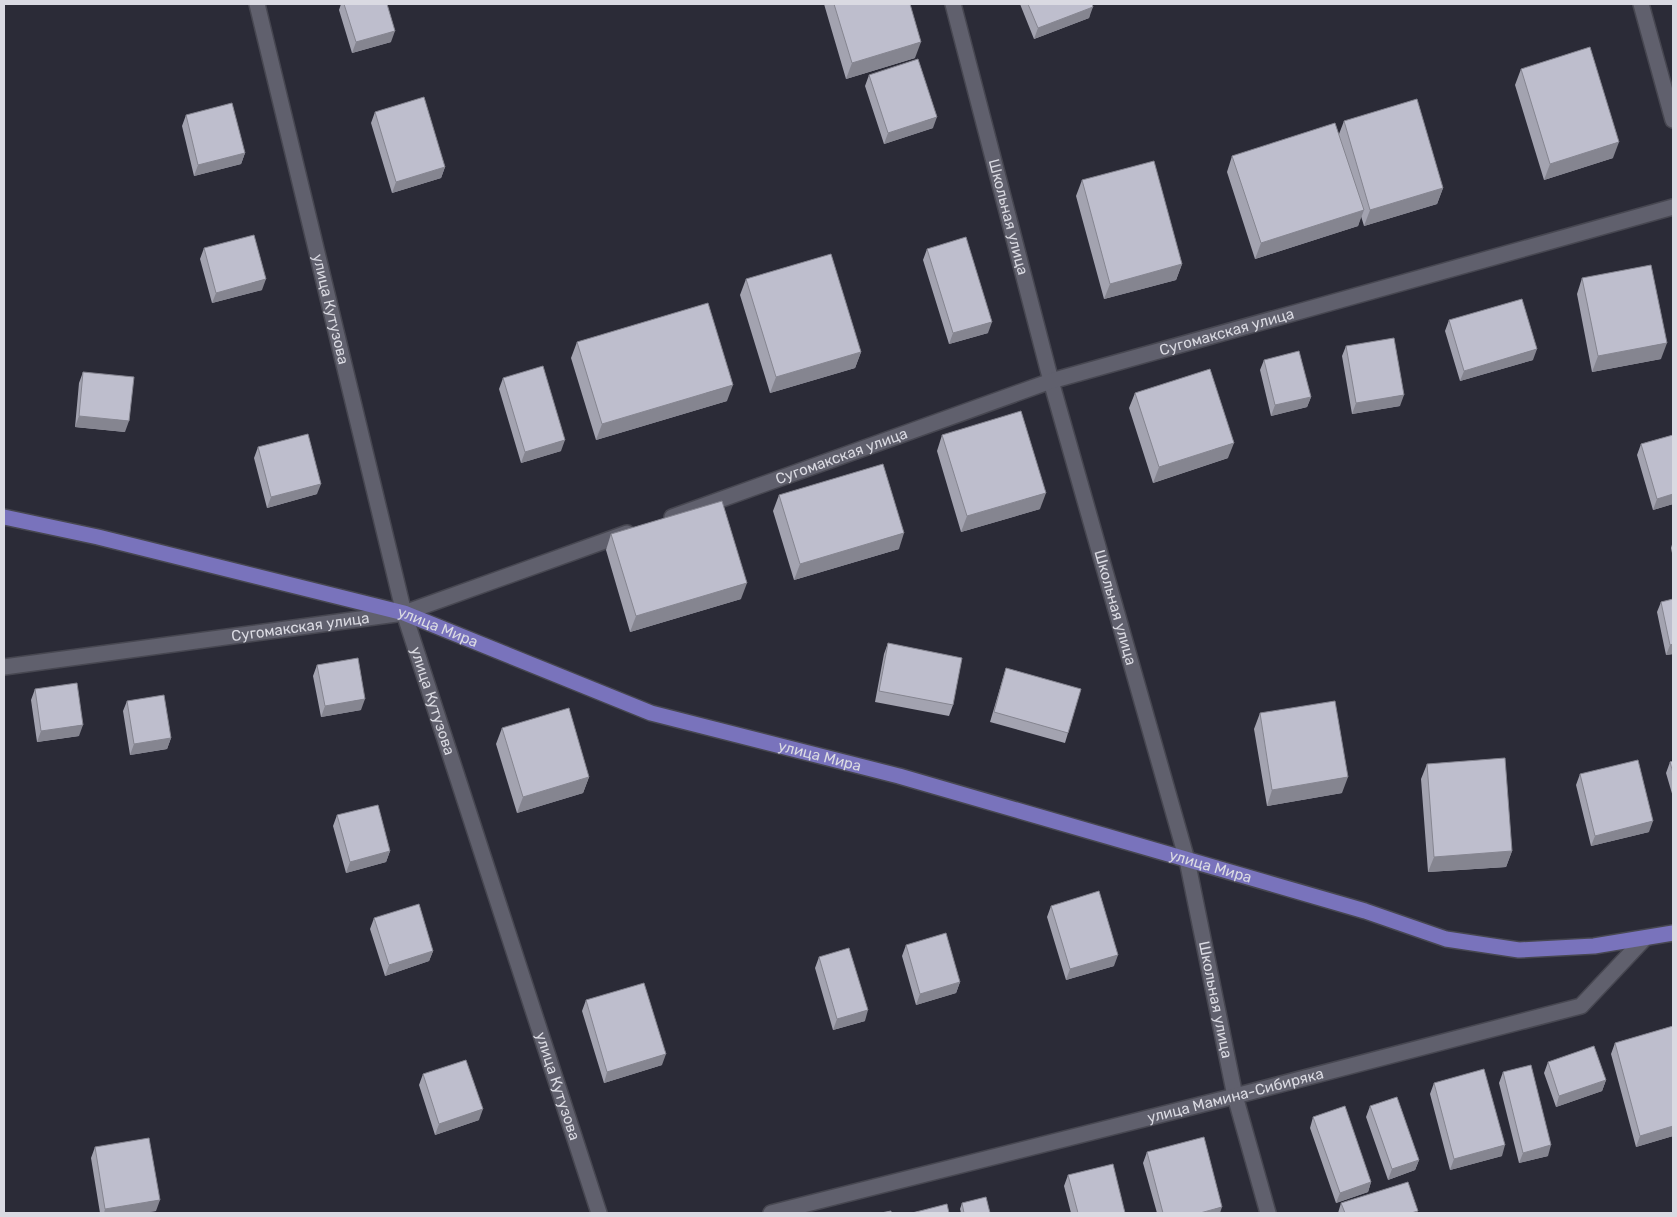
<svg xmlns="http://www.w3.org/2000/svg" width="1677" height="1217" font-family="Rubik,sans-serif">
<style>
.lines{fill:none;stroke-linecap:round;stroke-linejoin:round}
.minor-casing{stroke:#474751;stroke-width:18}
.primary-casing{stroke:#474751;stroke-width:18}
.minor{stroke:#60606d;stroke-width:15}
.primary{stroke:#7973bc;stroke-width:15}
.wall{fill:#a3a3b0}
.shaded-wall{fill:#858590}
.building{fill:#bebecd;stroke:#858590}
.labels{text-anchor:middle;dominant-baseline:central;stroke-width:5;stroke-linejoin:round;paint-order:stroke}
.street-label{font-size:15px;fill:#dadae2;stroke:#2b2b37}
</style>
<rect width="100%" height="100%" fill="#2b2b37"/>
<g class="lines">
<defs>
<g id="minor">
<path id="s1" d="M 257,4 L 404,613 L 599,1213"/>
<path id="s2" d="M 953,4 L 1051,381 L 1187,860 L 1235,1096 L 1268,1213"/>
<path d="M 1641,4 L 1673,120"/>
<path id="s3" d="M 672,517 L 1051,381 L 1673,207"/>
<path id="s4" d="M 4,667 L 404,613 L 627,533"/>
<path id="s5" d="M 771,1213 L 1235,1096 L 1581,1006 L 1645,938"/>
</g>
<g id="primary">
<path id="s6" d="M 4,517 L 98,537 L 404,613 L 651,713 L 899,776 L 1365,911 L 1446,939 L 1519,950 L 1594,946 L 1673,933"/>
</g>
</defs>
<use href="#minor" class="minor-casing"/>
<use href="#primary" class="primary-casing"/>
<use href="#minor" class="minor"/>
<use href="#primary" class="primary"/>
</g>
<path class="wall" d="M 341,4 L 387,4 L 391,42 L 352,53 L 339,10 Z
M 824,4 L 910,4 L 915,58 L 846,79 Z
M 1020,4 L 1092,4 L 1089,18 L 1034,39 Z
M 1521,69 L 1613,158 L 1544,180 L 1515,85 Z
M 869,75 L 933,128 L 884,144 L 865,86 Z
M 375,112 L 445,167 L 441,178 L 392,193 L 371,123 Z
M 186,115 L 245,153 L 241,164 L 194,176 L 182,126 Z
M 1344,121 L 1443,188 L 1437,204 L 1364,226 L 1361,216 L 1358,226 L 1255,259 L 1227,172 L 1232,156 L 1339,134 Z
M 1082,180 L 1182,264 L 1176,280 L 1104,299 L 1076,196 Z
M 204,248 L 262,290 L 212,303 L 200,259 Z
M 927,249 L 988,333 L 949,344 L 923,260 Z
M 1582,278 L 1661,359 L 1592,372 L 1577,294 Z
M 746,279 L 861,352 L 855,368 L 770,393 L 740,295 Z
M 1449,320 L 1533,360 L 1460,381 L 1445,331 Z
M 577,342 L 727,401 L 596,440 L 571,358 Z
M 1346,346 L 1400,406 L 1352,414 L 1342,356 Z
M 1264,360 L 1311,397 L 1307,407 L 1271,416 L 1260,370 Z
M 83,372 L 125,432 L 75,427 L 79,383 Z
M 503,378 L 561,451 L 521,463 L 499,389 Z
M 1135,393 L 1228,458 L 1153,483 L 1129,408 Z
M 942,435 L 1040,509 L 961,532 L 937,451 Z
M 1673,435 L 1673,504 L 1653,510 L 1637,455 L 1641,444 Z
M 258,447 L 317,494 L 267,508 L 254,458 Z
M 779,495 L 899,549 L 794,580 L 773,511 Z
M 611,534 L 741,599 L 630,632 L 606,550 Z
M 1673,541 L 1673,558 L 1671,548 Z
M 1673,599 L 1673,654 L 1666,655 L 1657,612 L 1661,602 Z
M 888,643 L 953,705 L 949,716 L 875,702 L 884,654 Z
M 317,665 L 361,710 L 321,717 L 313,676 Z
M 1006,668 L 1068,733 L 1065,743 L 990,722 L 1003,678 Z
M 35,689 L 79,736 L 37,742 L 31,700 Z
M 127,701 L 171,738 L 167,749 L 130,755 L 123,711 Z
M 1260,713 L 1342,793 L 1267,806 L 1254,729 Z
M 502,728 L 589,777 L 583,793 L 517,813 L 496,744 Z
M 1673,761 L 1673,797 L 1666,773 L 1670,762 Z
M 1427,764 L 1512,851 L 1506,867 L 1428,872 L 1421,779 Z
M 1580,774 L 1649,832 L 1591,846 L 1576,785 Z
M 337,815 L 390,851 L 386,862 L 346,873 L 333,826 Z
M 1051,906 L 1114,966 L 1066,980 L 1047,917 Z
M 374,918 L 433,951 L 429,961 L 385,976 L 370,929 Z
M 906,945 L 960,982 L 956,993 L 916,1005 L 902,956 Z
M 819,957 L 865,1021 L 833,1030 L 815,968 Z
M 586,1000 L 662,1065 L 604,1083 L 582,1011 Z
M 1673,1026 L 1673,1136 L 1636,1147 L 1611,1054 L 1615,1043 Z
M 1548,1062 L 1606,1080 L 1602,1091 L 1556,1107 L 1544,1073 Z
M 1503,1072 L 1548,1156 L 1519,1163 L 1499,1083 Z
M 423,1074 L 479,1120 L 435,1135 L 419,1085 Z
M 1434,1083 L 1502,1156 L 1450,1170 L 1430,1094 Z
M 1370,1106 L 1419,1160 L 1415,1170 L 1388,1180 L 1366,1117 Z
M 1313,1117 L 1371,1182 L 1368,1192 L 1336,1203 L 1310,1128 Z
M 95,1147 L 156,1211 L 140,1213 L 100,1213 L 91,1158 Z
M 1147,1152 L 1220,1213 L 1157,1213 L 1143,1163 Z
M 1068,1175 L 1125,1213 L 1071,1213 L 1064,1186 Z
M 962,1203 L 990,1213 L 961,1213 L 960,1209 Z
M 1341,1203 L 1417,1213 L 1338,1213 Z"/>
<path class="shaded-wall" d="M 1093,7 L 1089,18 L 1034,39 L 1038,28 Z
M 395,31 L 391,42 L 352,53 L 356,42 Z
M 921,42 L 915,58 L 846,79 L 852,63 Z
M 937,117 L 933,128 L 884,144 L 888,133 Z
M 1619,142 L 1613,158 L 1544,180 L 1550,164 Z
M 245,153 L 241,164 L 194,176 L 198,165 Z
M 445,167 L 441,178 L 392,193 L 396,182 Z
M 1443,188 L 1437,204 L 1364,226 L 1370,210 Z
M 1364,210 L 1358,226 L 1255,259 L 1261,243 Z
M 1182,264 L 1176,280 L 1104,299 L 1110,284 Z
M 266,279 L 262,290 L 212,303 L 216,293 Z
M 992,322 L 988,333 L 949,344 L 953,333 Z
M 1667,343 L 1661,359 L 1592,372 L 1598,356 Z
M 1537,349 L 1533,360 L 1460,381 L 1464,371 Z
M 861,352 L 855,368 L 770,393 L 776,377 Z
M 733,385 L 727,401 L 596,440 L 602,424 Z
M 1404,395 L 1400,406 L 1352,414 L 1356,403 Z
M 1311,397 L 1307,407 L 1271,416 L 1275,405 Z
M 79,416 L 129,421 L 125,432 L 75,427 Z
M 565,440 L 561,451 L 521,463 L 525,452 Z
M 1234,443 L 1228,458 L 1153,483 L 1159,467 Z
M 321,484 L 317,494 L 267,508 L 271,497 Z
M 1046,493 L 1040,509 L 961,532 L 967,516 Z
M 1673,494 L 1673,504 L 1653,510 L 1657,499 Z
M 904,533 L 899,549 L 794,580 L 800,564 Z
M 747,583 L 741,599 L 630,632 L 636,616 Z
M 1673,644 L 1673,654 L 1666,655 L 1670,645 Z
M 365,699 L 361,710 L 321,717 L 325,706 Z
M 83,725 L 79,736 L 37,742 L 41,731 Z
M 171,738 L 167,749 L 130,755 L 134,744 Z
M 589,777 L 583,793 L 517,813 L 523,797 Z
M 1348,777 L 1342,793 L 1267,806 L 1272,790 Z
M 1653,821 L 1649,832 L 1591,846 L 1595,836 Z
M 390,851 L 386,862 L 346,873 L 350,862 Z
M 1512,851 L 1506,867 L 1428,872 L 1434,857 Z
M 433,951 L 429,961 L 385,976 L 389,965 Z
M 1118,955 L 1114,966 L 1066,980 L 1070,969 Z
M 960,982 L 956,993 L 916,1005 L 920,994 Z
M 868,1010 L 865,1021 L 833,1030 L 837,1019 Z
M 666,1054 L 662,1065 L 604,1083 L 607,1072 Z
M 1606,1080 L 1602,1091 L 1556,1107 L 1559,1096 Z
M 483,1109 L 479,1120 L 435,1135 L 439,1124 Z
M 1673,1126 L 1673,1136 L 1636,1147 L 1640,1136 Z
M 1505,1145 L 1502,1156 L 1450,1170 L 1454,1159 Z
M 1551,1145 L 1548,1156 L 1519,1163 L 1523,1153 Z
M 1419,1160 L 1415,1170 L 1388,1180 L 1392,1169 Z
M 1371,1182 L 1368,1192 L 1336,1203 L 1340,1193 Z
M 160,1200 L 156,1211 L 140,1213 L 104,1213 L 105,1209 Z
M 1222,1207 L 1220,1213 L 1200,1213 Z"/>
<path class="building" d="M 344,4 L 387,4 L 395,31 L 356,42 Z
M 834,4 L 910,4 L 921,42 L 852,63 Z
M 1028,4 L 1092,4 L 1093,7 L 1038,28 Z
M 1590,47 L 1619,142 L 1550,164 L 1521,69 Z
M 918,59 L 937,117 L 888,133 L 869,75 Z
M 424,97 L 445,167 L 396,182 L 375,112 Z
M 1417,99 L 1443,188 L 1370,210 L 1344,121 Z
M 232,103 L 245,153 L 198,165 L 186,115 Z
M 1335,123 L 1364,210 L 1261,243 L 1232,156 Z
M 1154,161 L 1182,264 L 1110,284 L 1082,180 Z
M 254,235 L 266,279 L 216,293 L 204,248 Z
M 966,237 L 992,322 L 953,333 L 927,249 Z
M 831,254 L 861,352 L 776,377 L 746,279 Z
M 1651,265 L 1667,343 L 1598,356 L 1582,278 Z
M 1522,299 L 1537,349 L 1464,371 L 1449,320 Z
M 708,303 L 733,385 L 602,424 L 577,342 Z
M 1394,338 L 1404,395 L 1356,403 L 1346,346 Z
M 1299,351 L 1311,397 L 1275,405 L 1264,360 Z
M 543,366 L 565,440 L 525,452 L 503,378 Z
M 1210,369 L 1234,443 L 1159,467 L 1135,393 Z
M 83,372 L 134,377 L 129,421 L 79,416 Z
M 1021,411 L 1046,493 L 967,516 L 942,435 Z
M 308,434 L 321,484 L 271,497 L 258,447 Z
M 1673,435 L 1673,494 L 1657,499 L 1641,444 Z
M 883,464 L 904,533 L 800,564 L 779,495 Z
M 722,501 L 747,583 L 636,616 L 611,534 Z
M 1673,599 L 1673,644 L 1670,645 L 1661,602 Z
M 888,643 L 962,658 L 953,705 L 879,691 Z
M 358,658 L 365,699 L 325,706 L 317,665 Z
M 1006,668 L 1081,689 L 1068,733 L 994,712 Z
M 77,683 L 83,725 L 41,731 L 35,689 Z
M 164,695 L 171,738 L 134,744 L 127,701 Z
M 1335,701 L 1348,777 L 1272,790 L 1260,713 Z
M 569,708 L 589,777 L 523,797 L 502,728 Z
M 1505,758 L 1512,851 L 1434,857 L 1427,764 Z
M 1638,760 L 1653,821 L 1595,836 L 1580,774 Z
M 1673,761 L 1673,773 L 1670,762 Z
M 378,805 L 390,851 L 350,862 L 337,815 Z
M 1099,891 L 1118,955 L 1070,969 L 1051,906 Z
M 419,904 L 433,951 L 389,965 L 374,918 Z
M 946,933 L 960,982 L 920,994 L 906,945 Z
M 849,948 L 868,1010 L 837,1019 L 819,957 Z
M 644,983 L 666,1054 L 607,1072 L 586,1000 Z
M 1673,1026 L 1673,1126 L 1640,1136 L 1615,1043 Z
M 1594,1046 L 1606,1080 L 1559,1096 L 1548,1062 Z
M 466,1060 L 483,1109 L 439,1124 L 423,1074 Z
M 1531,1065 L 1551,1145 L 1523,1153 L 1503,1072 Z
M 1484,1069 L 1505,1145 L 1454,1159 L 1434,1083 Z
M 1397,1097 L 1419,1160 L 1392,1169 L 1370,1106 Z
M 1345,1106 L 1371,1182 L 1340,1193 L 1313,1117 Z
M 1204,1137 L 1222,1207 L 1200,1213 L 1163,1213 L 1147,1152 Z
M 149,1138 L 160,1200 L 105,1209 L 95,1147 Z
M 1113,1164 L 1125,1213 L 1078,1213 L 1068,1175 Z
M 1408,1182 L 1418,1211 L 1411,1213 L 1345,1213 L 1341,1203 Z
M 986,1197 L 990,1213 L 964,1213 L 962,1203 Z
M 947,1204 L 949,1213 L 912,1213 Z
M 891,1211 L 891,1213 L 881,1213 Z"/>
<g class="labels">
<g class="street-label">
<text stroke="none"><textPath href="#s2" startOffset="220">Школьная улица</textPath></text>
<text stroke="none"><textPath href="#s1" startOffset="314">улица Кутузова</textPath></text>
<text stroke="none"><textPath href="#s3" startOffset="585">Сугомакская улица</textPath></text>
<text stroke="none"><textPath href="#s3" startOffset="180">Сугомакская улица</textPath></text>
<text stroke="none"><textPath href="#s2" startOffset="625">Школьная улица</textPath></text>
<text stroke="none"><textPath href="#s4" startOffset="299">Сугомакская улица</textPath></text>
<text stroke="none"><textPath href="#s6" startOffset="448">улица Мира</textPath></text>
<text stroke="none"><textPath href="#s1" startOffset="719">улица Кутузова</textPath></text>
<text stroke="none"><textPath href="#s6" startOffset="852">улица Мира</textPath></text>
<text stroke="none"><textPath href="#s6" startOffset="1258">улица Мира</textPath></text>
<text stroke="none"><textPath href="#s2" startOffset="1030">Школьная улица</textPath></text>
<text stroke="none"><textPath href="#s1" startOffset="1124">улица Кутузова</textPath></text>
<text stroke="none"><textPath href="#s5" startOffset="479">улица Мамина-Сибиряка</textPath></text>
</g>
</g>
<rect width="1677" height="1217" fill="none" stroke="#dadae2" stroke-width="10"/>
</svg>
